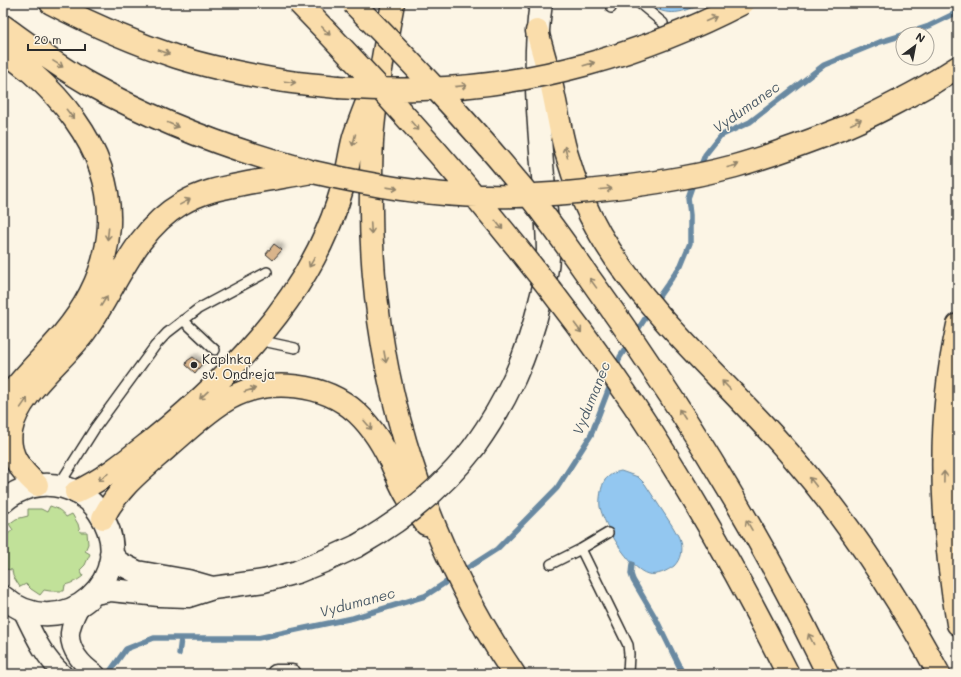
<svg xmlns="http://www.w3.org/2000/svg" width="961" height="677" font-family="Mali,sans-serif">
<style>
.green{fill:#c1e199;stroke:#768662}
.water{fill:#93c7f0;stroke:#6989a1}
.lines{fill:none;stroke-linecap:round;stroke-linejoin:round}
.stream{stroke:#6989a1;stroke-width:5.5}
.building{fill:#d9b48b;stroke:#2b2b2b;filter:url(#shadow)}
.lane-casing{stroke:#2b2b2b;stroke-width:12}
.street-casing{stroke:#2b2b2b;stroke-width:21}
.secondary-casing{stroke:#2b2b2b;stroke-width:25}
.highway-casing{stroke:#2b2b2b;stroke-width:25}
.lane{stroke:#fcf5e5;stroke-width:9}
.street{stroke:#fcf5e5;stroke-width:18}
.secondary{stroke:#fcf5e5;stroke-width:22}
.highway{stroke:#faddab;stroke-width:22}
.secondary-bridge-casing{stroke:#2b2b2b;stroke-width:25;stroke-linecap:butt}
.highway-bridge-casing{stroke:#2b2b2b;stroke-width:25;stroke-linecap:butt}
.secondary-bridge{stroke:#fcf5e5;stroke-width:22}
.highway-bridge{stroke:#faddab;stroke-width:22}
.oneway{stroke:#92846b}
.poi-dot{fill:#2b2b2b;stroke:#fcf5e5;stroke-width:1.5}
.labels{text-anchor:middle;dominant-baseline:central;stroke-width:3;stroke-linejoin:round;paint-order:stroke}
.poi-label{font-size:13px;fill:#2b2b2b;stroke:#fcf5e5;text-anchor:start}
.water-label{font-size:14px;font-style:italic;fill:#4a5a66;stroke:#fcf5e5}
</style>
<defs>
<filter id="shadow"><feDropShadow dx="3.5" dy="-3.5" stdDeviation="2" flood-color="#0004"/></filter>
</defs>
<rect width="100%" height="100%" fill="#fcf5e5"/>
<filter id="ink" filterUnits="userSpaceOnUse"><feTurbulence type="fractalNoise" baseFrequency=".025" numOctaves="2"/><feDisplacementMap in="SourceGraphic" scale="8" xChannelSelector="R" yChannelSelector="G"/><feConvolveMatrix kernelMatrix="1 2 1 2 8 2 1 2 1" color-interpolation-filters="sRGB"/></filter>
<g filter="url(#ink)">
<path class="green" d="M 50,506 C 57,508 62,511 66,517 L 72,514 L 78,524 L 80,532 L 87,532 L 88,544 L 85,551 L 90,554 L 85,565 L 80,570 L 83,576 C 77,581 72,583 65,585 L 64,591 L 50,591 L 44,590 L 40,595 L 31,589 L 26,584 L 20,587 L 13,576 L 12,570 L 5,569 L 5,557 L 7,550 L 3,547 C 3,539 6,535 13,530 L 9,524 L 16,519 L 28,516 L 28,509 L 41,509 L 47,512 Z"/>
<path class="water" d="M 648,3 L 704,3 C 684,12 667,19 648,3 Z
M 621,471 L 638,477 L 645,484 C 654,498 664,513 673,527 C 675,531 679,536 680,541 C 682,550 681,559 674,566 C 667,571 657,576 648,574 C 629,569 604,525 600,507 C 599,500 601,486 605,480 C 609,475 615,472 621,471 Z"/>
<g class="lines">
<path class="stream" d="M 905,34 L 929,26 L 958,12
M 699,170 L 705,155 L 720,136 L 750,122 L 824,65 L 880,42 L 903,35
M 655,302 L 681,265 L 690,243 L 690,215 L 688,198 L 694,181
M 635,334 L 650,311
M 616,369 L 620,357 L 629,343
M 632,564 L 631,574 L 633,580 L 656,619 L 683,674
M 461,572 L 497,549 L 557,488 L 591,435 L 611,383
M 179,654 L 181,639
M 108,674 L 126,649 L 154,638 L 258,638 L 353,618 L 425,596 L 454,577"/>
</g>
<path class="building" d="M 274,244 L 282,250 L 273,260 L 266,254 Z
M 193,357 L 202,364 L 195,373 L 186,365 L 187,361 Z"/>
<g class="lines">
<defs>
<path id="lane" d="M 639,3 L 663,23
M 611,8 L 613,3
M 183,320 L 215,350
M 258,340 L 295,348
M 59,485 L 95,428 L 155,346 L 167,333 L 198,309 L 267,272
M 581,549 L 628,645 L 629,654 L 628,674
M 551,564 L 581,549 L 608,533"/>
<path id="street" d="M 80,606 C 76,614 71,623 70,633 C 69,650 82,665 96,674
M 22,610 C 33,632 43,657 63,674
M 276,674 L 292,674"/>
<path id="secondary" d="M 474,447 C 507,401 527,357 540,302 C 544,287 548,270 548,254 C 548,232 546,210 544,188 C 539,126 532,64 541,3
M 3,502 C 19,487 42,481 63,487 C 78,491 91,500 99,512 C 143,575 63,648 3,597
M 111,554 L 119,563 L 137,572 L 188,581 L 209,587
M 95,593 L 111,590 L 159,595 L 188,596 L 213,588 L 264,581 L 297,572 L 329,559 L 357,546"/>
<path id="highway" d="M 51,3 C 91,24 134,43 177,57 C 212,68 248,75 284,81 C 302,84 320,85 338,87
M 393,3 C 385,45 377,86 373,128 C 371,148 371,168 371,188 C 368,360 418,532 514,674
M 3,26 C 31,46 59,67 89,84 C 158,122 231,150 307,170
M 537,31 C 542,50 548,68 552,87 C 557,109 560,131 566,152 C 574,180 585,208 600,234 C 650,320 730,383 794,459 C 851,525 898,597 939,674
M 3,47 C 9,57 23,65 32,73 C 48,87 63,103 75,120 C 126,191 118,268 63,334 C 43,358 21,378 3,403
M 934,82 L 958,67
M 958,325 C 936,423 941,526 958,624
M 37,485 C 21,470 7,455 11,431 C 17,395 62,362 84,333 C 116,289 133,232 181,204 C 204,190 228,187 253,182 C 273,179 293,175 313,172
M 76,492 C 104,479 127,460 151,441 C 219,386 291,315 326,233 C 335,213 342,191 347,170 C 350,158 351,146 355,134 C 359,123 363,112 368,100
M 103,518 C 118,488 143,469 168,447 C 187,431 208,410 230,398 C 269,377 325,383 357,413 C 374,429 385,448 394,469 C 398,478 402,488 407,496 C 412,506 420,515 426,524"/>
</defs>
<use href="#lane" class="lane-casing"/>
<use href="#street" class="street-casing"/>
<use href="#secondary" class="secondary-casing"/>
<use href="#highway" class="highway-casing"/>
<use href="#lane" class="lane"/>
<use href="#street" class="street"/>
<use href="#secondary" class="secondary"/>
<use href="#highway" class="highway"/>
<defs>
<path id="secondary-bridge" d="M 357,546 C 403,520 442,489 474,447"/>
<path id="highway-bridge" d="M 299,3 C 421,128 536,260 634,405 C 691,491 742,582 788,674
M 353,3 C 409,60 465,118 516,180 C 544,212 568,248 593,283 C 663,380 728,483 785,589 C 800,617 814,646 828,674
M 338,87 C 366,89 395,90 423,89 C 534,86 645,54 743,3
M 313,172 C 370,185 429,196 489,196 C 514,197 540,195 566,193 C 623,188 679,181 735,166 C 770,156 805,143 838,130 C 871,117 903,99 934,82"/>
</defs>
<use href="#secondary-bridge" class="secondary-bridge-casing"/>
<use href="#highway-bridge" class="highway-bridge-casing"/>
<use href="#secondary-bridge" class="secondary-bridge"/>
<use href="#highway-bridge" class="highway-bridge"/>
</g>
<defs><path id="oneway-shaft" d="M-6 0H5M1.5-3L5.5 0L1.5 3" fill="none" stroke-width="1.6" stroke-linecap="round" stroke-linejoin="round"/></defs>
<g class="oneway">
<use href="#oneway-shaft" transform="translate(711 19) rotate(-24)"/>
<use href="#oneway-shaft" transform="translate(326 31) rotate(46)"/>
<use href="#oneway-shaft" transform="translate(164 52) rotate(20)"/>
<use href="#oneway-shaft" transform="translate(58 64) rotate(32)"/>
<use href="#oneway-shaft" transform="translate(589 64) rotate(-16)"/>
<use href="#oneway-shaft" transform="translate(290 82) rotate(7)"/>
<use href="#oneway-shaft" transform="translate(461 86) rotate(-6)"/>
<use href="#oneway-shaft" transform="translate(70 114) rotate(52)"/>
<use href="#oneway-shaft" transform="translate(856 122) rotate(-25)"/>
<use href="#oneway-shaft" transform="translate(173 125) rotate(24)"/>
<use href="#oneway-shaft" transform="translate(415 126) rotate(49)"/>
<use href="#oneway-shaft" transform="translate(354 140) rotate(104)"/>
<use href="#oneway-shaft" transform="translate(566 152) rotate(-105)"/>
<use href="#oneway-shaft" transform="translate(733 166) rotate(-15)"/>
<use href="#oneway-shaft" transform="translate(392 188) rotate(8)"/>
<use href="#oneway-shaft" transform="translate(606 189) rotate(-5)"/>
<use href="#oneway-shaft" transform="translate(185 202) rotate(-29)"/>
<use href="#oneway-shaft" transform="translate(499 225) rotate(51)"/>
<use href="#oneway-shaft" transform="translate(371 228) rotate(87)"/>
<use href="#oneway-shaft" transform="translate(108 234) rotate(96)"/>
<use href="#oneway-shaft" transform="translate(312 262) rotate(120)"/>
<use href="#oneway-shaft" transform="translate(593 283) rotate(-126)"/>
<use href="#oneway-shaft" transform="translate(104 301) rotate(-59)"/>
<use href="#oneway-shaft" transform="translate(578 328) rotate(53)"/>
<use href="#oneway-shaft" transform="translate(385 357) rotate(80)"/>
<use href="#oneway-shaft" transform="translate(726 385) rotate(-134)"/>
<use href="#oneway-shaft" transform="translate(250 390) rotate(-16)"/>
<use href="#oneway-shaft" transform="translate(204 395) rotate(137)"/>
<use href="#oneway-shaft" transform="translate(24 403) rotate(-55)"/>
<use href="#oneway-shaft" transform="translate(682 414) rotate(-123)"/>
<use href="#oneway-shaft" transform="translate(368 425) rotate(49)"/>
<use href="#oneway-shaft" transform="translate(103 477) rotate(145)"/>
<use href="#oneway-shaft" transform="translate(944 477) rotate(-89)"/>
<use href="#oneway-shaft" transform="translate(813 482) rotate(-128)"/>
<use href="#oneway-shaft" transform="translate(749 525) rotate(-120)"/>
<use href="#oneway-shaft" transform="translate(811 639) rotate(-117)"/>
</g>
</g>
<circle class="poi-dot" cx="194" cy="365" r="4"/>
<g class="labels">
<g class="poi-label">
<text x="202" y="358">Kaplnka<tspan x="202" dy="15">sv. Ondreja</tspan></text>
</g>
<g class="water-label">
<text transform="translate(746 107) rotate(-35)">Vydumanec</text>
<text transform="translate(591 398) rotate(-68)">Vydumanec</text>
<text transform="translate(357 602) rotate(-15)">Vydumanec</text>
</g>
</g>
<rect width="961" height="677" fill="none" stroke="#fcf5e5" stroke-width="16"/>
<rect x="8" y="8" width="945" height="661" fill="none" stroke="#2b2b2b" stroke-width="1.5" filter="url(#ink)"/>
<g transform="translate(915 46) rotate(32)"><circle r="19" fill="#fcf5e5" stroke="#a8a49b"/>
<path d="M0-3L7 15L0 10L-7 15Z" fill="#2b2b2b"/>
<text y="-6" font-size="11" font-weight="bold" text-anchor="middle" fill="#2b2b2b">N</text>
</g>
<path d="M28 44v6h57v-6" fill="none" stroke="#2b2b2b" stroke-width="2"/>
<text x="34" y="44" font-size="12" fill="#2b2b2b" stroke="#fcf5e5" stroke-width="3" paint-order="stroke">20 m</text>
</svg>
